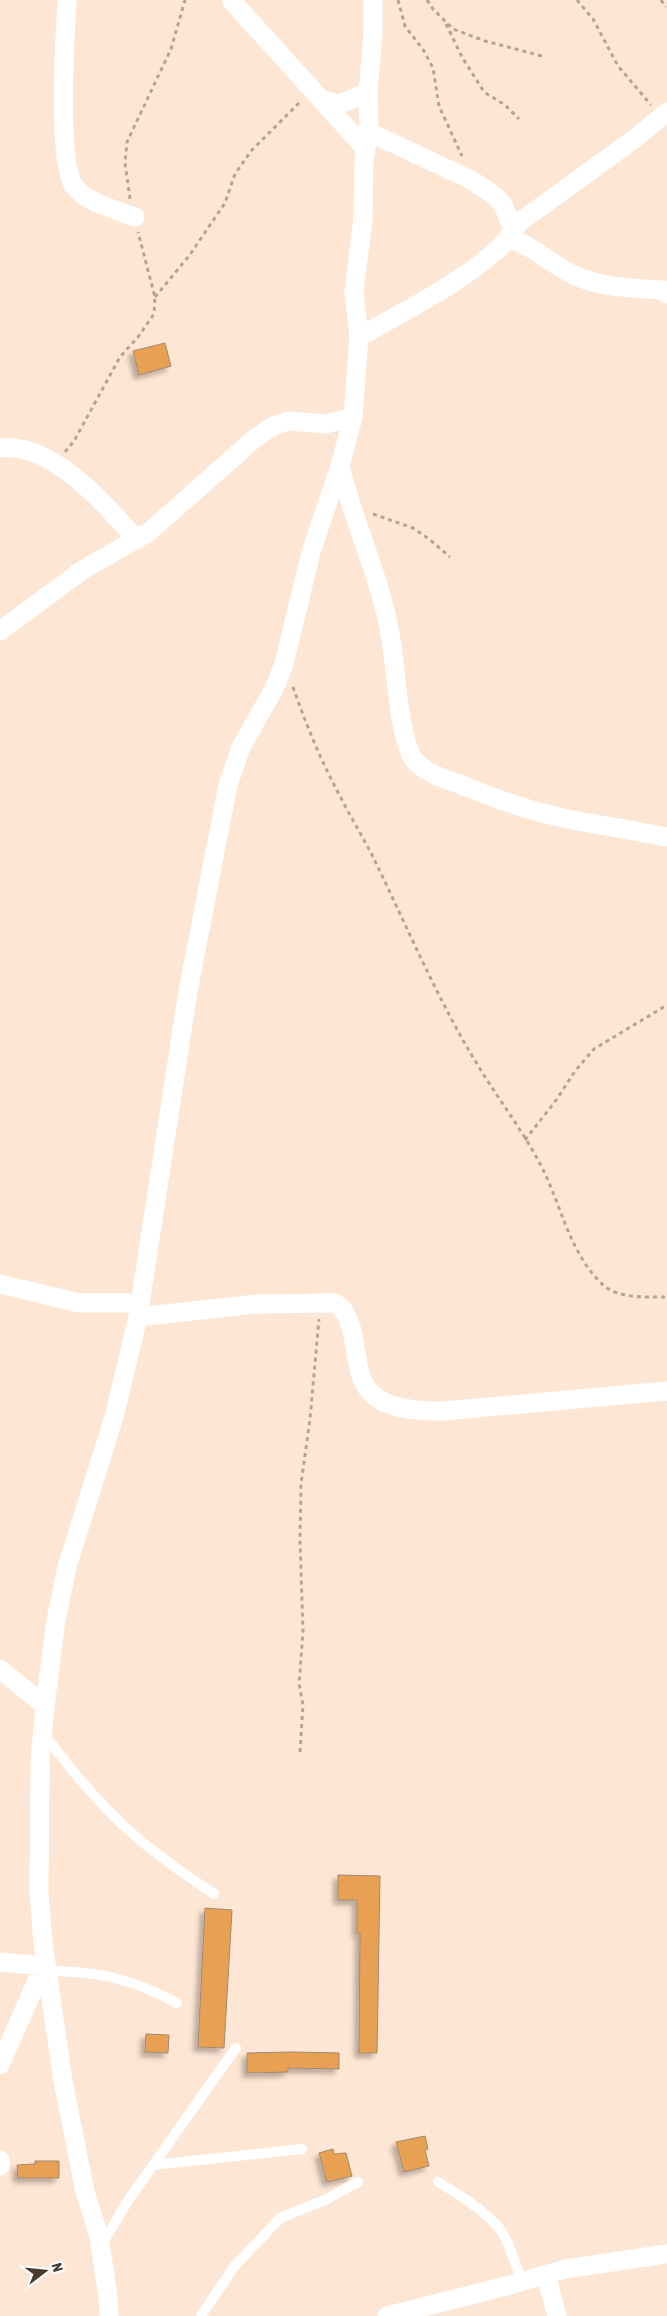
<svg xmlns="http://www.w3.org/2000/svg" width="667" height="2316" font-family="'Asap Condensed',sans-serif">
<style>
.building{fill:#e8a153;stroke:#a18972;filter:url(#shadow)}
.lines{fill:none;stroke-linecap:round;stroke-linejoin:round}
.path{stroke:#b6a395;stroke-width:3;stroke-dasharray:4 4;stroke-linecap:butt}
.lane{stroke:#fff;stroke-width:10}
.street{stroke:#fff;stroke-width:19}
</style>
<defs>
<filter id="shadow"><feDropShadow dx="-4.5" dy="4.5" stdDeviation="2.5" flood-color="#0004"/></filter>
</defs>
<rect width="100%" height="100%" fill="#fee6d4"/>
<path class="building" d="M 165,343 L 171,366 L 139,375 L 133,351 Z
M 338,1875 L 380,1876 L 377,2053 L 359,2053 L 360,1933 L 357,1933 L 357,1900 L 338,1900 Z
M 205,1908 L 232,1910 L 224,2048 L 198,2047 Z
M 146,2034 L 169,2035 L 168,2053 L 145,2052 Z
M 291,2052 L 339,2053 L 339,2069 L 288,2068 L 288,2072 L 247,2073 L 247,2053 Z
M 425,2136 L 428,2149 L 425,2150 L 429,2166 L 404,2172 L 396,2142 Z
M 333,2149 L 334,2154 L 346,2153 L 352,2176 L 327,2182 L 319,2153 Z
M 35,2161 L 59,2161 L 59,2178 L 18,2178 L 17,2165 L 35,2164 Z"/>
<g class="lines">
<path class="path" d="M 398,0 L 405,26 L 424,51 L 433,68 L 439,106 L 462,156
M 427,0 L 433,9 L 453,29 L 485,41 L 542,56
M 577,0 L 593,19 L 618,66 L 651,105
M 661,0 L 666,7
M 446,24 L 462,57 L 484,92 L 505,105 L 519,119
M 130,199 L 125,163 L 127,142 L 171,49 L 185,0
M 155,297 L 189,256 L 225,203 L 235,174 L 251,151 L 301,101
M 65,452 L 74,441 L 120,357 L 138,337 L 154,314 L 155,297 L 138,232
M 373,514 L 413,528 L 429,539 L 450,557
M 293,687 C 306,725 322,763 341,798 C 352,820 365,840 375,861 C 408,929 438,1000 477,1064 C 497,1097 520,1127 538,1160 C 561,1201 567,1250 602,1284 C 617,1299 647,1297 667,1297
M 525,1140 L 557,1099 L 575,1071 L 594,1049 L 667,1005
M 300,1752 L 303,1705 L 299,1684 L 303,1632 L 300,1540 L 301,1484 L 310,1419 L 319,1319"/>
<path class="lane" d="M 43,1733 C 71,1769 99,1805 134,1835 C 159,1857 186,1875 214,1894
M 49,1971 C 101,1972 130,1978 177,2003
M 153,2165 L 302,2149
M 438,2182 C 457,2193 489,2213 502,2232 C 510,2245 516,2266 522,2282
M 101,2246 L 129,2199 L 236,2048
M 201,2316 L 234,2267 L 280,2218 L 325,2200 L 358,2182"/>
<path class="street" d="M 67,0 C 65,36 57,160 74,186 C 86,203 117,210 135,217
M 231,0 L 366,149
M 321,100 L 340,104 L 368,92
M 369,132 L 471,180 L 493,194 L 503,205 L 513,229
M 509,239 C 534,245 552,266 576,276 C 602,288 634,288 663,290 L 667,294
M 359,337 C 406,310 456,286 497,250 C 507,241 512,230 521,221 L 637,137 L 667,112
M 0,448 C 51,441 106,505 137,540
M 340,466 C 354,525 382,580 391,640 C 396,668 399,742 415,761 C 426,773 444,779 459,784 C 493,798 527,810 563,818 C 597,825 632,830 667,837
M 0,631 L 84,569 L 149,532 L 254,439 L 273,426 L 289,421 L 325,424 L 353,417
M 0,1284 L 79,1303 L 140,1303
M 138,1317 L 256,1304 L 335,1303 C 345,1309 347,1316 351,1327 C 355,1342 356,1358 360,1373 C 370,1410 412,1411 444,1411 L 667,1391
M 0,1669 L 45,1706
M 0,1962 L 47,1966
M 0,2065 L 43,1967
M 0,2160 L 0,2166
M 546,2275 L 557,2316
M 109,2316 L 108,2297 L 99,2236 L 85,2192 L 63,2081 L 43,1943 L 39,1892 L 40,1760 L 45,1706 L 56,1620 L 67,1567 L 114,1417 L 138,1317 L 188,991 L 228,785 L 241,747 L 274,689 L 284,664 L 311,552 L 340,466 L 353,417 L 359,337 L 354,292 L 363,218 L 364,159 L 369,132 L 368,92 L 373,34 L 373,0
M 387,2316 L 510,2285 L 565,2269 L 667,2254"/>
</g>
<g transform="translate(45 2271) rotate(74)" stroke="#ffffff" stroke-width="4" paint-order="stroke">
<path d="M0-4L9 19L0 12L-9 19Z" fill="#463a31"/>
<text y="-8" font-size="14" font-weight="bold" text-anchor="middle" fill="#463a31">N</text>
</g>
</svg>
